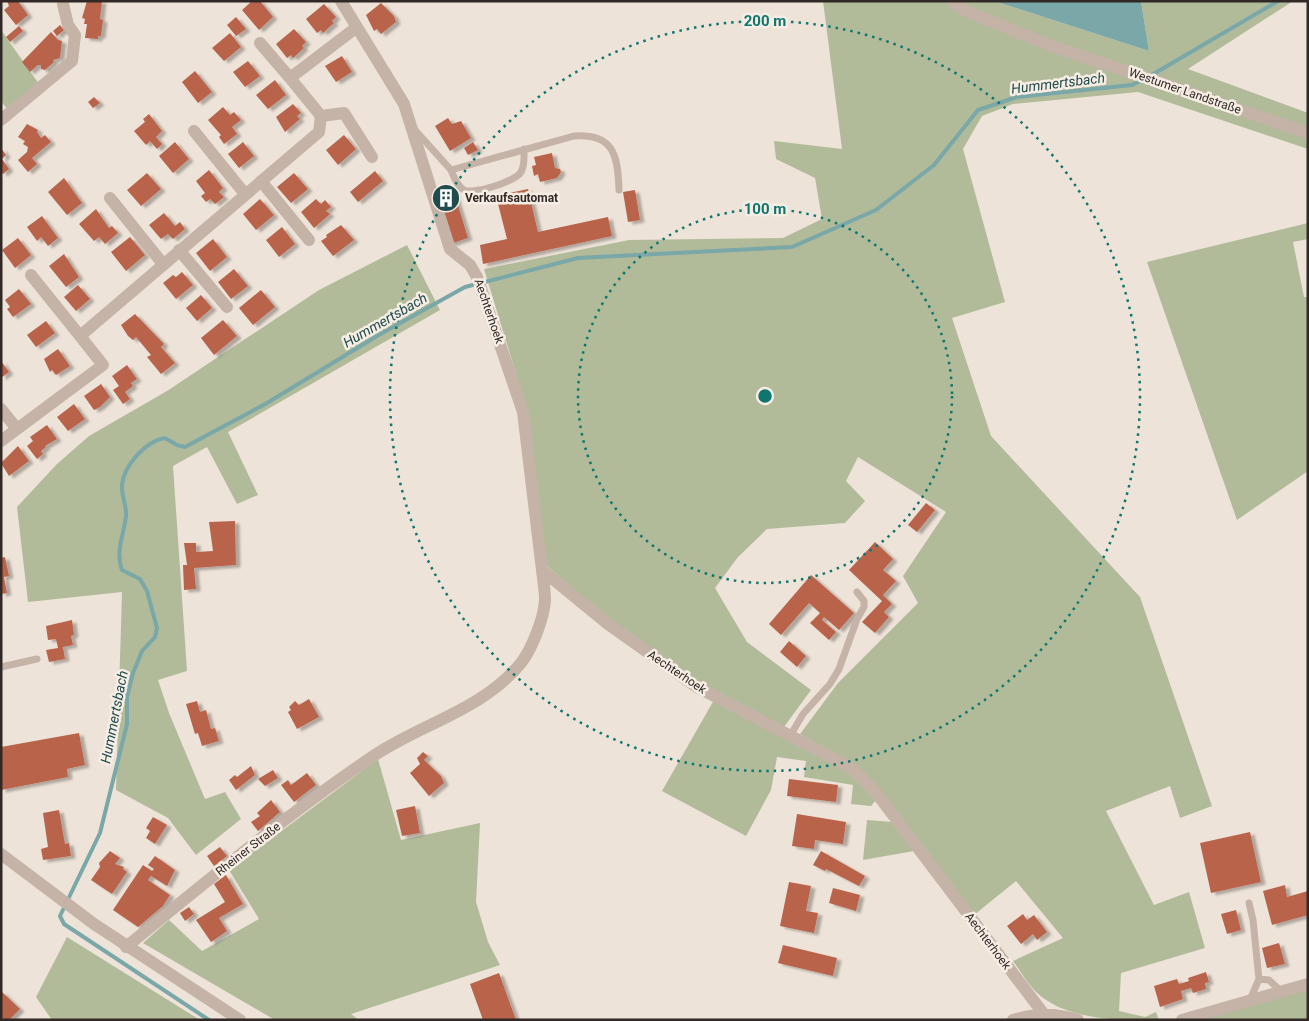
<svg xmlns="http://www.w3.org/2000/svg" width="1309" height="1021" font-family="Roboto,sans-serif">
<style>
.green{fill:#b1bb9a}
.water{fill:#7aa7a8}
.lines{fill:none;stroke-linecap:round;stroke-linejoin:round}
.stream{stroke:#7aa7a8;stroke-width:4}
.building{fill:#ba634b;filter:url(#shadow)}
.service{stroke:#c4b3a6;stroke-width:7}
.minor{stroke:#c4b3a6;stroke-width:12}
.tertiary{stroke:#c4b3a6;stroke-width:12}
.ring{fill:none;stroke:#0f766e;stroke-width:2.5;stroke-dasharray:2.5 5}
.labels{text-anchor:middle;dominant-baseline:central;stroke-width:5;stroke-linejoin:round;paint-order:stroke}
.street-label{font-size:12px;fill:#312926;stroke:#f6ede4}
.poi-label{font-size:12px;font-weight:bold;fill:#312926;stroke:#f6ede4;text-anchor:start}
.water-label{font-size:14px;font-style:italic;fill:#204c4e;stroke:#f6ede4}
.centre{fill:#0f766e;stroke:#f6ede4;stroke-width:2.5}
.ring-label{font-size:15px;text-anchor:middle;font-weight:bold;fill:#0f766e;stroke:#f6ede4;stroke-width:5;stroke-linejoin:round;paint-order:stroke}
</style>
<defs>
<filter id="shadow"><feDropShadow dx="4.5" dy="2.5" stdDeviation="1" flood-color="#0004"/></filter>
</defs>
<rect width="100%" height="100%" fill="#eee3d8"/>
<path class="green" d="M 823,1 L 994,1 L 1149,51 L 1141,1 L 1293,1 L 1188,69 L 1308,113 L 1308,149 L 1138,92 L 1013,104 L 982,116 L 963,149 L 1005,302 L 952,318 L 991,436 L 1140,597 L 1212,806 L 1180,818 L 1170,786 L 1106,811 L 1154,905 L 1189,892 L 1205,948 L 1121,973 L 1119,1011 L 1145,1017 L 1156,1012 L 1159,1020 C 1117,1020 1067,1021 1036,992 C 1027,983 1021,972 1013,961 L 1063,938 L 1016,881 L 974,915 L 851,762 L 800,734 L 838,683 L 918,603 L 903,576 L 946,512 L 858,457 L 846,481 L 865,501 L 845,523 L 767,529 L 738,557 L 715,588 L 747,642 L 811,690 L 784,727 L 699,682 L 607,618 L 546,565 L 528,413 L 484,269 L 629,240 L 783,238 L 822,219 L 815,178 L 776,159 L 774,141 L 842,149 Z
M 1,30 L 39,84 L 8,110 L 1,101 Z
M 1308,223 L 1308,239 L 1293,242 L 1304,297 L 1308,297 L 1308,471 L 1237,520 L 1147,262 Z
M 407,245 L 440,310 L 228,432 L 258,495 L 237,504 L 207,447 L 173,466 L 187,671 L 158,680 L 169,713 L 205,799 L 225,792 L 241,819 L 196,855 L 168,818 L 116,790 L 122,592 L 28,602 L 17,507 L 57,464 L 89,436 L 167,391 L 319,290 Z
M 714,700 L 844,767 L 876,800 L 871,806 L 851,804 L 853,785 L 804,777 L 806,761 L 777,757 L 771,790 L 746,836 L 662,791 Z
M 378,759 L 401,840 L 480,823 L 476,902 L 488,942 L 500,965 L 351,1014 L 359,1020 L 275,1020 L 143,943 L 169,920 L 202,951 L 259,919 L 229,870 Z
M 867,820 L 893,822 L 914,851 L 863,860 Z
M 67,937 L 200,1020 L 52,1020 L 36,997 Z
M 1308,988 L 1308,1020 L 1200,1020 Z"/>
<path class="water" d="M 994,1 L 1141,1 L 1149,51 Z"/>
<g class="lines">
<path class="stream" d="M 1150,76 L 1278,1
M 209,1020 L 64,924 L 60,916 L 100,833 L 127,724 L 127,697 L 133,673 L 142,651 L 155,637 L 157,628 L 147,591 L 140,579 L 122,570 C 115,552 124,534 126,516 C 127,506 121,495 122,485 C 124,465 146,441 165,438 L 177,445 L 185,447 L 267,403 L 377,336 L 465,287 L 578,258 L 792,247 L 876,210 L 934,165 L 978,110 L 1017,97 L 1132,85 L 1142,80"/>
</g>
<path class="building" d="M 7,1 L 18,1 L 28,15 L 16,25 L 4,10 L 9,6 Z
M 87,1 L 102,1 L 100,19 L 103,20 L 101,36 L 98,36 L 98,39 L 85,38 L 87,24 L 84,24 L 85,19 L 82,18 Z
M 252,1 L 260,1 L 273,17 L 259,30 L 242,10 Z
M 381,3 L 394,16 L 396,22 L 381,34 L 377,29 L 374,31 L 366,15 Z
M 324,4 L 336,17 L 332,21 L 334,23 L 323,33 L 321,30 L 317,33 L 306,19 Z
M 236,17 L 246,29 L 236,36 L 227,25 Z
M 60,25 L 64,30 L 57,36 L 53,31 Z
M 19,26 L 23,31 L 10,42 L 6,37 Z
M 294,29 L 306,42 L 302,46 L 304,48 L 293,58 L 291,55 L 287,58 L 276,44 Z
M 51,32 L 58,40 L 62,41 L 60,58 L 53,60 L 54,62 L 45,70 L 41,69 L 41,65 L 38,65 L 30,72 L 22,62 Z
M 230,33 L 241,47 L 224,61 L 212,48 Z
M 342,56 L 352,72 L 336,82 L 325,66 Z
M 248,61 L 260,76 L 245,87 L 233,72 Z
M 195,71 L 212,92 L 198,103 L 182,82 Z
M 275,80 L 286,95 L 268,109 L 256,95 Z
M 94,97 L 100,103 L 93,108 L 88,102 Z
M 293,104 L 301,113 L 297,116 L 300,119 L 285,132 L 276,117 Z
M 223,107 L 230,115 L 234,112 L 241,120 L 232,127 L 237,134 L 224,144 L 219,137 L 221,135 L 208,120 Z
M 149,114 L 162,131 L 156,137 L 162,144 L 157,149 L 150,141 L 146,145 L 134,131 L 145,122 L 143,119 Z
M 448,118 L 452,124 L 461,121 L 471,138 L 450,151 L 435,126 Z
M 27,124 L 38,130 L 37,132 L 41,138 L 45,135 L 51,142 L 32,158 L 37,164 L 28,172 L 18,160 L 27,152 L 28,147 L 23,144 L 25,141 L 18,137 Z
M 344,135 L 356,149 L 338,165 L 326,150 Z
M 175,142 L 189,159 L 173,173 L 159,156 Z
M 243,142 L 254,156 L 239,168 L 228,154 Z
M 473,142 L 478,150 L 468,155 L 464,148 Z
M 1,148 L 6,155 L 2,159 L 9,169 L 3,174 L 1,172 Z
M 552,153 L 555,168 L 560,169 L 561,172 L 557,178 L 540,182 L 538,174 L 534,176 L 532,166 L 536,165 L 534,157 Z
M 209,170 L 223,188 L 219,192 L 224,197 L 215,204 L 210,199 L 206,202 L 201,196 L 205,193 L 196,181 Z
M 375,171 L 383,181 L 358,202 L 350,192 Z
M 147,173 L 161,189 L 141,206 L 127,190 Z
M 294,173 L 308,189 L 291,203 L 277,187 Z
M 64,178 L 82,203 L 67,215 L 48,192 Z
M 452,186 L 468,238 L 450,244 L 434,192 Z
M 528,189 L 538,232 L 608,217 L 612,236 L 483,264 L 480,245 L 507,239 L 496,196 Z
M 635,190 L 640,220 L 628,222 L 623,192 Z
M 260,199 L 274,215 L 256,230 L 243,214 Z
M 316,199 L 321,204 L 325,200 L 331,207 L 326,211 L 330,214 L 314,228 L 301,212 Z
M 96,209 L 109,228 L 112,226 L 118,233 L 105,244 L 99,237 L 94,241 L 79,224 Z
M 164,213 L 175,226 L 180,222 L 185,229 L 173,239 L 168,234 L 161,239 L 149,225 Z
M 42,216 L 58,238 L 48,246 L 41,237 L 37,241 L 27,227 Z
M 341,225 L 354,240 L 333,256 L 321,241 L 327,237 L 326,235 Z
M 282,227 L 295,244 L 279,257 L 266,240 Z
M 130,237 L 145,255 L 126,271 L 111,252 Z
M 18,238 L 31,255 L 15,268 L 2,250 Z
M 213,239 L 227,257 L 210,271 L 196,253 Z
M 64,254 L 79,277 L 66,287 L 49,266 Z
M 234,269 L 248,286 L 231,299 L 218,282 Z
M 182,272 L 193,285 L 176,299 L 163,283 L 173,275 L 176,277 Z
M 78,285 L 90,299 L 76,311 L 64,297 Z
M 19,289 L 31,304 L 13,317 L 7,309 L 10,307 L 5,300 Z
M 261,290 L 275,307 L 253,325 L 239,308 Z
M 201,295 L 212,308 L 197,321 L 186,308 Z
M 135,314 L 164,344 L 161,347 L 175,363 L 161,374 L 147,357 L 151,355 L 136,337 L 133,340 L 128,336 L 121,325 Z
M 223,320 L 237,336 L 214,355 L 201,338 Z
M 46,321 L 55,333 L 36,347 L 27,335 Z
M 58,349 L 70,366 L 56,375 L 52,370 L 50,372 L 44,359 Z
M 1,361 L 9,372 L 1,378 Z
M 127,365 L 137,379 L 131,383 L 133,386 L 125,392 L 130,399 L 123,404 L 113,390 L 119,386 L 112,376 Z
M 101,384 L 110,397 L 100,407 L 94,410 L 84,396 Z
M 74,404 L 85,419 L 68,431 L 57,417 Z
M 47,425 L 57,439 L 45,446 L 46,447 L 41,451 L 43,454 L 37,459 L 27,446 L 33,441 L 30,437 Z
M 18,446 L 29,461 L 9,476 L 1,463 Z
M 926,503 L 935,510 L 917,532 L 908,525 Z
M 235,521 L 236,565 L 194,568 L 196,589 L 184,590 L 183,565 L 187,565 L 184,543 L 196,543 L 196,552 L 213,551 L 209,522 Z
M 875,542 L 893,559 L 883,570 L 896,581 L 883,595 L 892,604 L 884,612 L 889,617 L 875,633 L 862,622 L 882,601 L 849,570 Z
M 5,557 L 9,576 L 4,577 L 7,593 L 1,594 L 1,558 Z
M 811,575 L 854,613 L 839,630 L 824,617 L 822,620 L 836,632 L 829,640 L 810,623 L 820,613 L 809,603 L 781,635 L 769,624 Z
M 72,620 L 74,635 L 71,636 L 73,645 L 63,647 L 65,659 L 49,662 L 46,650 L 58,648 L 56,639 L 48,640 L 46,626 Z
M 789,641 L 806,656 L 797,667 L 780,652 Z
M 309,699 L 319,717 L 297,729 L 288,712 L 291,710 L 289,707 L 295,701 L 299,705 Z
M 197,701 L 200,712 L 206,710 L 211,729 L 215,728 L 219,741 L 202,746 L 198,733 L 195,734 L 186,704 Z
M 79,733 L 85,765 L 67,769 L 68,777 L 1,790 L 1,747 Z
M 423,752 L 428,756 L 424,760 L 441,776 L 444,783 L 429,796 L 410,773 L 420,764 L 417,758 Z
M 251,766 L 255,775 L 236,790 L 229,780 L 235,775 L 237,777 Z
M 273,770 L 278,778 L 265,786 L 258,779 Z
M 307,773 L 316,785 L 294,802 L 281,785 L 288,780 L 291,785 Z
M 789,779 L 838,785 L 836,802 L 787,796 Z
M 271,800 L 280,812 L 258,831 L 251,822 L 260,816 L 257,813 Z
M 415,806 L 420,833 L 402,836 L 396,810 Z
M 59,810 L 65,844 L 69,843 L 71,856 L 43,860 L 41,849 L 48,847 L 43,813 Z
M 797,814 L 846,822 L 843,844 L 815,840 L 814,849 L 792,846 Z
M 153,817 L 167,825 L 155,844 L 146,838 L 150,831 L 146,828 Z
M 1250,832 L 1261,882 L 1211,893 L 1200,843 Z
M 220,847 L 227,856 L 214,866 L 207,856 Z
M 110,851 L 120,858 L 115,864 L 124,867 L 123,869 L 127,872 L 112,894 L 91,880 L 100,867 L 99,863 Z
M 821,851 L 865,876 L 859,886 L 826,869 L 825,871 L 813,865 Z
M 155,856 L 175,870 L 167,886 L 151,876 L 148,880 L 170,895 L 163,906 L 138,927 L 113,910 L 143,865 L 152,871 L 154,869 L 148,865 Z
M 226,875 L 243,904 L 219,918 L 227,931 L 211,942 L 196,920 L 225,902 L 214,884 Z
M 789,882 L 811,886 L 806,911 L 818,913 L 814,933 L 780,926 Z
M 1285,885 L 1287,897 L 1308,891 L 1308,915 L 1272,925 L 1263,891 Z
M 833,888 L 860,895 L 856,911 L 829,903 Z
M 189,907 L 194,914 L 185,921 L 180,913 Z
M 1236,910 L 1241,930 L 1227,934 L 1221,914 Z
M 1023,914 L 1027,920 L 1034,915 L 1047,932 L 1037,940 L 1033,934 L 1021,944 L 1007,926 Z
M 1279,943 L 1285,964 L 1267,968 L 1262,948 Z
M 783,945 L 837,958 L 833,976 L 778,963 Z
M 1206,972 L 1209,982 L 1205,983 L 1206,989 L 1193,993 L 1191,988 L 1181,991 L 1183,999 L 1160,1007 L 1154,986 L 1177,979 L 1179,984 L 1189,981 L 1188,978 Z
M 499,973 L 516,1020 L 483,1020 L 470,984 Z
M 1,991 L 20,1009 L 9,1020 L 1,1020 Z"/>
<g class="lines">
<path class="service" d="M 415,130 L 451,170 L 574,136 C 614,133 618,156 619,190
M 451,170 C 454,177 457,186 464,190 C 473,195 516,181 521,172 C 525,165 524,156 524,149
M 1,667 L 37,659
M 790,736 L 803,714 L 830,684 L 839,669 L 857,619 L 864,607 L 864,601 L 857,592
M 1249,903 L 1253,920 L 1259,979
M 1250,1000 L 1259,979 L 1269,980 L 1281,991"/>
<path class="minor" d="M 341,1 L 404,104 L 450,249 L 470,265 L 477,277 L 523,412 L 542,570 L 608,624 L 697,687 L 850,767 L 874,790 L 1043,1013
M 953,1 L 964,10 L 1049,45 L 1308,133
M 260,43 L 290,78
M 321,116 L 344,113 L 372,157
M 1,120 L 72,61 L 75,35 L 68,25 L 63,4
M 194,131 L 245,194
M 261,181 L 309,240
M 110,198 L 163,264
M 179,250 L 227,307
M 31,275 L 80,336
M 1,409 L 17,429
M 1,441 L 103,365 L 80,336 L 319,132 L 321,116 L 290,78 L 357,27
M 126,947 C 206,882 286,815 372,757 C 420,724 483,710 521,663 C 532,649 544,618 545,600 C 545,590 543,579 542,570
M 1013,1020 C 1037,1013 1055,1013 1078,1020
M 1182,1020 L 1308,984"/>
<path class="tertiary" d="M 1,854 L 94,924 L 240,1020"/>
</g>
<g class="ring">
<circle cx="765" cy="396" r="187"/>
<circle cx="765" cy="396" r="375"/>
</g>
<defs>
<symbol id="building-disc" viewBox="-11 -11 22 22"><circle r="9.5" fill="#204c4e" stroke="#f6ede4"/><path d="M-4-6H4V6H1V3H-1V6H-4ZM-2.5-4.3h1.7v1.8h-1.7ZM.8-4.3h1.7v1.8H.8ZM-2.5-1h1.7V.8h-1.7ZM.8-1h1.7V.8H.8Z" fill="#fff"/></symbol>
</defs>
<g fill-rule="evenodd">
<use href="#building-disc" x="430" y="182" width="32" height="32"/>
</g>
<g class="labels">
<g class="street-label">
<text transform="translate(1185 91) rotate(19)">Westumer Landstraße</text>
<text transform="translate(489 311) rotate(71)">Aechterhoek</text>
<text transform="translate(677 672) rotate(34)">Aechterhoek</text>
<text transform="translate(248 849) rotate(-38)">Rheiner Straße</text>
<text transform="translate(988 941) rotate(53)">Aechterhoek</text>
</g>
<g class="poi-label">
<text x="465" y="198">Verkaufsautomat</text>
</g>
<g class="water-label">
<text transform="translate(1058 83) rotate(-7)">Hummertsbach</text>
<text transform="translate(385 320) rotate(-30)">Hummertsbach</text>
<text transform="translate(114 717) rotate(-79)">Hummertsbach</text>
</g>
</g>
<circle cx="765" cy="396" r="8" class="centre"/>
<g class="ring-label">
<text x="765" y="26">200 m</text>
<text x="765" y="214">100 m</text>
</g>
<rect width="1309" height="1021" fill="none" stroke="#312926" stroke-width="5"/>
</svg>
